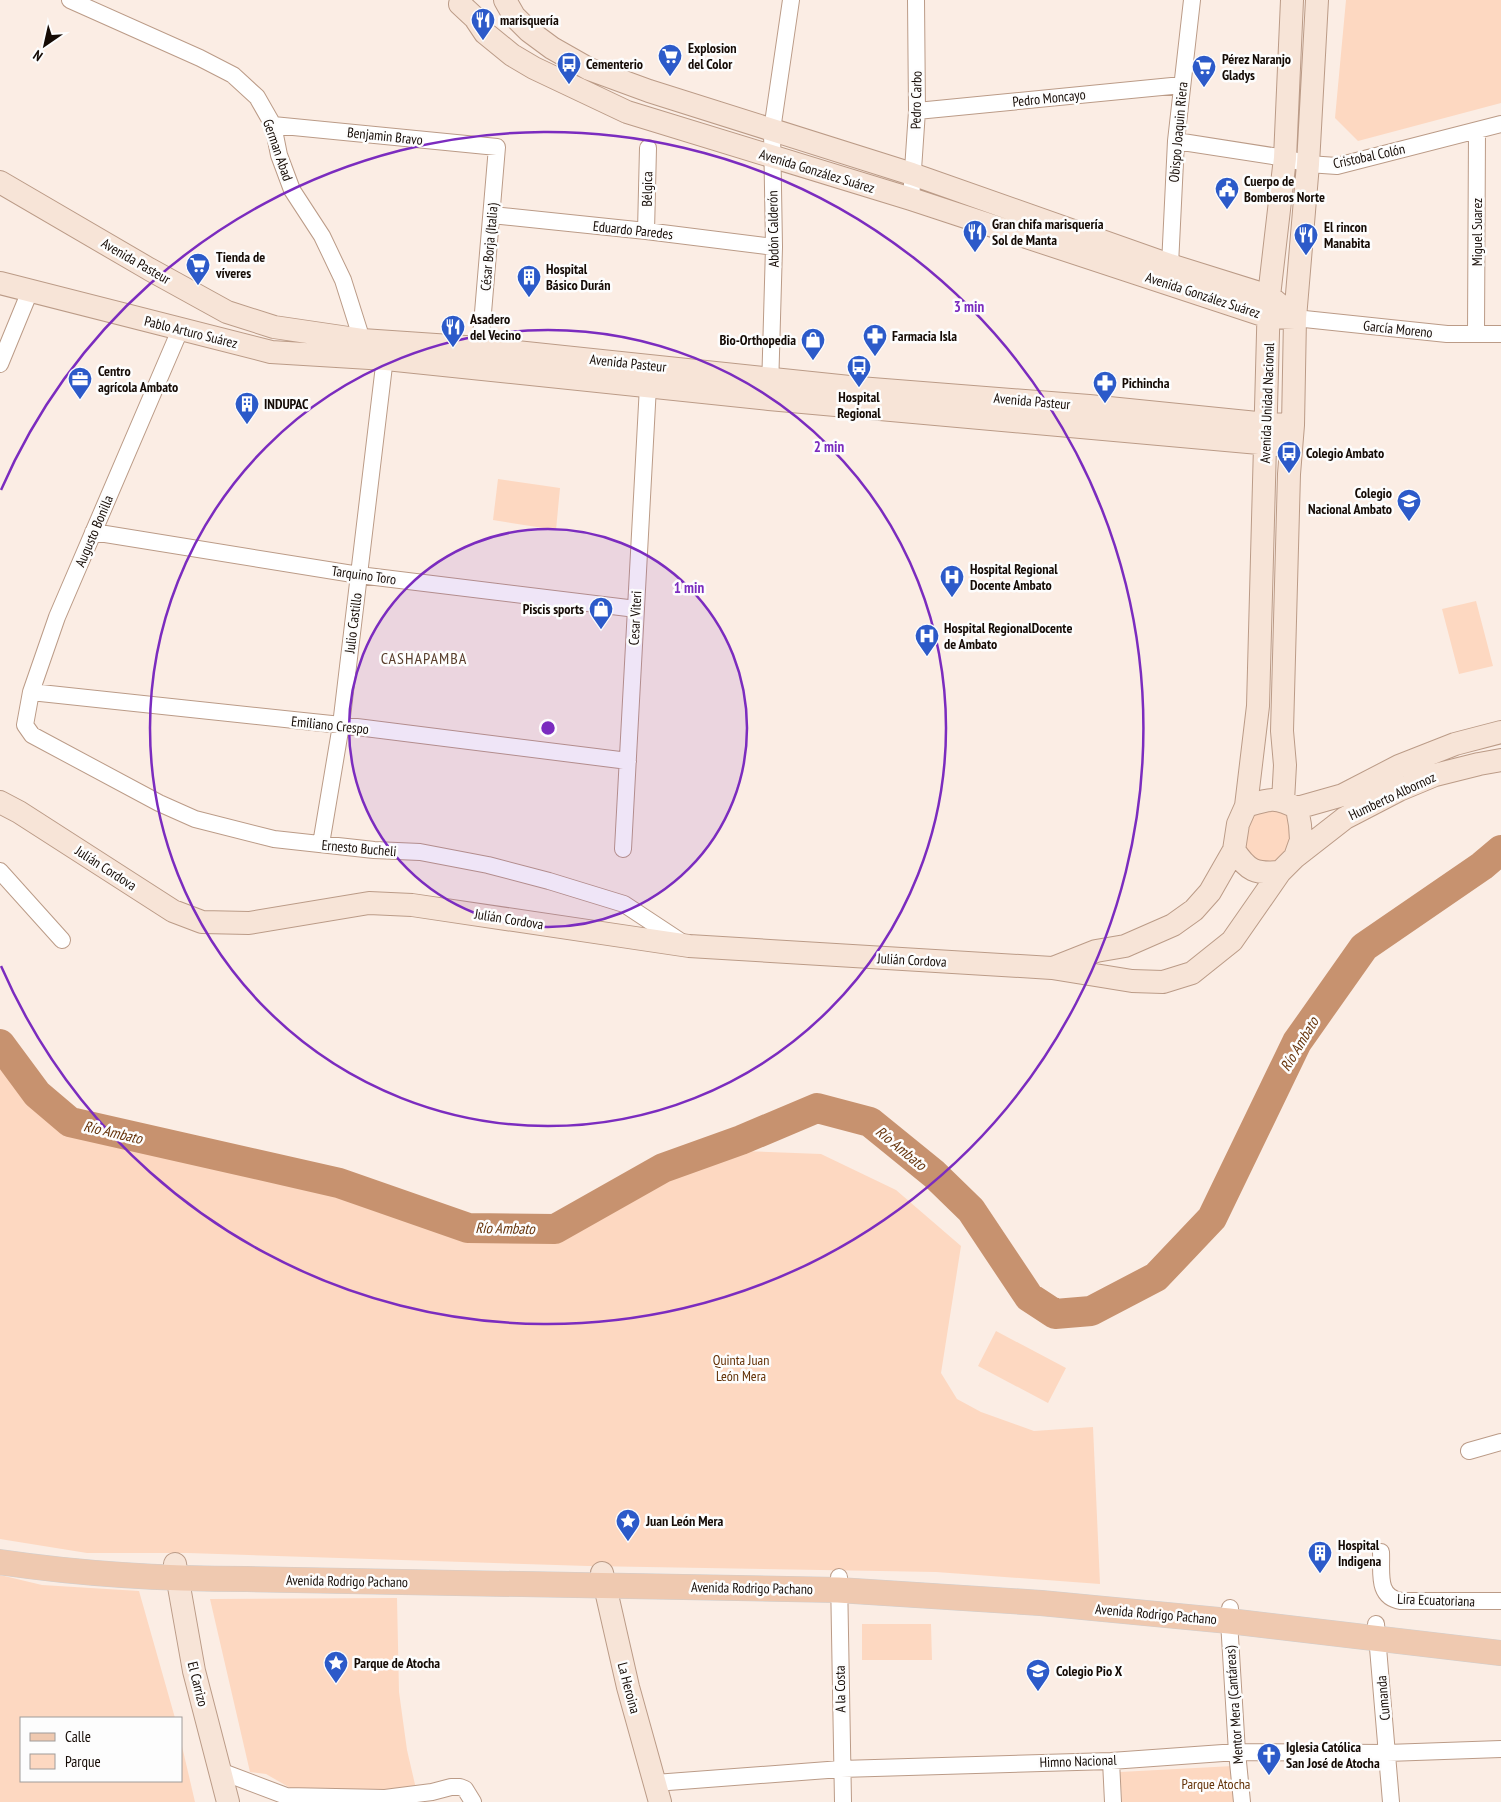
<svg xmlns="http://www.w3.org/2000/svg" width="1501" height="1802" font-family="'PT Sans Narrow',sans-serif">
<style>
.green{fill:#fdd8c1}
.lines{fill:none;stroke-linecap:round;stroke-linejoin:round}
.river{stroke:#c7926f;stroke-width:30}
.street-casing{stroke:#bb9b87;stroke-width:18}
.secondary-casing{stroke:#bb9b87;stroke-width:24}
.primary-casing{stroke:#d0cecd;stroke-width:26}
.street{stroke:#fff;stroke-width:16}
.secondary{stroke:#f7e4d7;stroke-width:22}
.primary{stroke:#efc9b0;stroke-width:25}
.ring{fill:none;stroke:#7b2cbf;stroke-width:2.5}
.labels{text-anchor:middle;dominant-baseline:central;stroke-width:5;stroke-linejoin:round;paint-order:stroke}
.poi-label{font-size:14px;font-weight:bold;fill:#150b05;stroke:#fdfdfd;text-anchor:start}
.street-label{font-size:14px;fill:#150b05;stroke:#fdfdfd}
.park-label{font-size:14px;fill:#633106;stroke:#fdfdfd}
.water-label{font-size:15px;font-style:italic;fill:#66330a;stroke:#fdfdfd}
.quarter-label{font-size:16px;letter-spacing:1px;fill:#593e2c;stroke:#fdfdfd}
.centre{fill:#7b2cbf;stroke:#fdfdfd;stroke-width:2.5}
.ring-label{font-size:15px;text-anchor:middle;font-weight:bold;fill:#7b2cbf;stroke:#fdfdfd;stroke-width:5;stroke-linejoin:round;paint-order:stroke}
</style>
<rect width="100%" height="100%" fill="#fbede4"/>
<path class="green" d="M 1346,0 L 1501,0 L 1501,103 L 1358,141 L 1335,118 Z
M 498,479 L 560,488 L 556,530 L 493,520 Z
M 1476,601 L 1493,666 L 1459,674 L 1442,609 Z
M 1270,807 L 1288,815 L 1297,842 L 1269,866 L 1243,854 L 1245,818 Z
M 0,1060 L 38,1110 L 65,1132 L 336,1194 L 466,1239 L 557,1240 L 668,1179 L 743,1151 L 821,1154 L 896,1190 L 961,1246 L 941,1373 L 957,1399 L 981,1412 L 1034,1431 L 1093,1427 L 1100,1584 L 936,1572 L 880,1571 L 588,1566 L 188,1553 L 87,1553 L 0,1539 Z
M 996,1331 L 1066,1368 L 1048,1403 L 978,1366 Z
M 0,1575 L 42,1585 L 139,1591 L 175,1718 L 21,1718 L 21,1781 L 181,1781 L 181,1742 L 195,1802 L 0,1802 Z
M 397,1598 L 399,1692 L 407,1750 L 417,1793 L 292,1789 L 266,1774 L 250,1772 L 210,1599 Z
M 862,1624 L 931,1624 L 932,1660 L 862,1660 Z
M 1233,1766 L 1235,1802 L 1122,1802 L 1120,1772 Z"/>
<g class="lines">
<path class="river" d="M 0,1044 L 37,1094 L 70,1122 L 339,1183 L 468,1228 L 555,1229 L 663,1168 L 741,1140 L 817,1108 L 870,1122 L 934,1174 L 971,1210 L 1029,1297 L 1055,1314 L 1091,1311 L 1156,1277 L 1212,1218 L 1297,1042 L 1364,947 L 1482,866 L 1501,850"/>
<defs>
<path id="street" d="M 70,0 L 200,58 L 233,75 L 257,97 L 273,125 L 279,155 L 292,190 L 322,236 L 343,280 L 362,340
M 917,111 L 1182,85
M 273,125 L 497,147 L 480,348
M 1176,141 L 1285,158 L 1308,164 L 1337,166 L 1501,124
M 911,199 L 917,111 L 916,0
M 492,215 L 646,231 L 774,247
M 646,231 L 648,148
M 1170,265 L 1176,141 L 1192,0
M 1295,318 L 1447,334 L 1501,334
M 180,330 L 57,617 L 31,692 L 25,725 L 32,735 L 159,803 L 195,819 L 274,839 L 374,850 L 420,852 L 488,865 L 549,881 L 624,904 L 683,943
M 1476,334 L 1477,131
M 0,364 L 30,291
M 770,389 L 774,247 L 772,130 L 791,0
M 93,532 L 359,575 L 636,609
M 31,692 L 341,725 L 628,761
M 321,844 L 341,725 L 386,349
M 623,849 L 648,386
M 0,871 L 62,940
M 1469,1451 L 1501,1442
M 1381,1552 C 1382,1572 1376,1597 1401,1601 L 1501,1601
M 839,1577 L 843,1802
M 1230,1608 L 1229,1621 L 1237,1752 L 1242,1802
M 1376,1624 L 1391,1802
M 1111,1761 L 1113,1802
M 220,1771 L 286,1796 L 385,1798 L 432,1792 L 451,1787 L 460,1787 L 465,1789 L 473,1802
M 655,1783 L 841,1769 L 1111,1761 L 1237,1752 L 1387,1753 L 1501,1749"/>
<path id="secondary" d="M 505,0 L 514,16 L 529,31 L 552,48 L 589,69 L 649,91 L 912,174 L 1170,265 L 1269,296 L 1281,306
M 460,4 L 475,18 L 485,33 L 512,55 L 534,68 L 627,112 L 911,199 L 1269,317 L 1295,318
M 0,182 L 149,269 L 227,312 L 274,327 L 362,340 L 480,348 L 859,388 L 1089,406 L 1267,424 L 1293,425
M 0,283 L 271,352 L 386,359 L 769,399 L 1291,446
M 1283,801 L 1285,765 L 1282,731 L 1289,474 L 1293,425 L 1295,318 L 1308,164 L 1317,0
M 0,802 L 19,812 L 173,911 L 202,922 L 249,923 L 369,903 L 412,905 L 689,946 L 1052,968 L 1132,981 L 1163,982 L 1192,973 L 1232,941 L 1280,872 L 1295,857 L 1301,840 L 1300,825 L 1297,808 C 1275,796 1269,799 1246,806
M 1297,808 L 1343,795 L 1399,766 L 1455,744 L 1501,732
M 1234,850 C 1248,871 1255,874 1280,872
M 1295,857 L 1345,818 L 1399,790 L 1435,775 L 1479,764 L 1501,760
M 1053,968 L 1096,951 L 1125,946 L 1173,925 L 1194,910 L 1210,892 L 1234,850 L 1238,824 L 1246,806 L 1258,706 L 1269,296 L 1285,158 L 1292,0
M 175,1564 L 194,1671 L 228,1802
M 602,1573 L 628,1687 L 660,1802"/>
<path id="primary" d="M 0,1562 C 82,1574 165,1579 247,1579 L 838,1590 L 1041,1603 L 1229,1621 L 1501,1653"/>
</defs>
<use href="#street" class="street-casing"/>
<use href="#secondary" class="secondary-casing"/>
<use href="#primary" class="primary-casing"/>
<use href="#street" class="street"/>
<use href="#secondary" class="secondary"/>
<use href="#primary" class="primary"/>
</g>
<circle cx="548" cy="728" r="199" fill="#7b2cbf" fill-opacity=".12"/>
<g class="ring">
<circle cx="548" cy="728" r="199"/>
<circle cx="548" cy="728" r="398"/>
<path d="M1 490A596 596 0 1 1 1 966"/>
</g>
<defs>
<symbol id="restaurant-pin" viewBox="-11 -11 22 30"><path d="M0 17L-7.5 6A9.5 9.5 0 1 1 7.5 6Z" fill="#2c5ac9" stroke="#fdfdfd"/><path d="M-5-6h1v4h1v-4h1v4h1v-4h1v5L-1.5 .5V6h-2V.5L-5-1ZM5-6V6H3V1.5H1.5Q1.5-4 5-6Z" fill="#fff"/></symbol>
<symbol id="supermarket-pin" viewBox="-11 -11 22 30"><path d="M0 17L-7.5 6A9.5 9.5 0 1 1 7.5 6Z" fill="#2c5ac9" stroke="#fdfdfd"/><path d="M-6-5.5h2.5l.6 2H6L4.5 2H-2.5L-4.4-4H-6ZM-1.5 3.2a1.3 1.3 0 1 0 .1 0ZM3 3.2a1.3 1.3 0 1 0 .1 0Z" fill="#fff"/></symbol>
<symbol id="bus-pin" viewBox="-11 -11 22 30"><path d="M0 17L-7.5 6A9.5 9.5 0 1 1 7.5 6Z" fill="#2c5ac9" stroke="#fdfdfd"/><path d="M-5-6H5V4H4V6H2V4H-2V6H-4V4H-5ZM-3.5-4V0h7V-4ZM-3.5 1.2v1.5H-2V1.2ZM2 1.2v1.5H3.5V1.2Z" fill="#fff"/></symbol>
<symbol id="civic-pin" viewBox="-11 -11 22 30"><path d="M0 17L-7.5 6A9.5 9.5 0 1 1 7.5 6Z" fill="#2c5ac9" stroke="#fdfdfd"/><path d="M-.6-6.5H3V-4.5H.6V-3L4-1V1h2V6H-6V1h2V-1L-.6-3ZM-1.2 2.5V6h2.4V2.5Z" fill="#fff"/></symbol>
<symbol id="building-pin" viewBox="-11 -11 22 30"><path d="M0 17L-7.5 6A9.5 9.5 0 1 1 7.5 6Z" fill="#2c5ac9" stroke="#fdfdfd"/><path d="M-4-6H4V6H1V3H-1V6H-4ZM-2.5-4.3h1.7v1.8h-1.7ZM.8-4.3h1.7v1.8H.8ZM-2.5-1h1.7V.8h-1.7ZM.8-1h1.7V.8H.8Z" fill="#fff"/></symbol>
<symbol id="pharmacy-pin" viewBox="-11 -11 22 30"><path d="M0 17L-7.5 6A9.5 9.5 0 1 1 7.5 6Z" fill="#2c5ac9" stroke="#fdfdfd"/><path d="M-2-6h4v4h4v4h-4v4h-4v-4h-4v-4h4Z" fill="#fff"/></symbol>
<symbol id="shop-pin" viewBox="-11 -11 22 30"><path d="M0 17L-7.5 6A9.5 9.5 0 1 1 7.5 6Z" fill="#2c5ac9" stroke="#fdfdfd"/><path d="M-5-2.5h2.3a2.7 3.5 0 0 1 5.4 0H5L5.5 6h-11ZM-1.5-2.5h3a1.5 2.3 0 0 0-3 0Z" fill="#fff"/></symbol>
<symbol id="office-pin" viewBox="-11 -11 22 30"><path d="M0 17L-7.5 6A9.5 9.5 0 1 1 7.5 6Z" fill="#2c5ac9" stroke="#fdfdfd"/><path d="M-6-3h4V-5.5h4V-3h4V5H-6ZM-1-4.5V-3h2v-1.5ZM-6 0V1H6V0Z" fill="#fff"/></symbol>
<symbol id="school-pin" viewBox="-11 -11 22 30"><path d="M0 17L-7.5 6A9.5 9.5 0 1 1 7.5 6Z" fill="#2c5ac9" stroke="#fdfdfd"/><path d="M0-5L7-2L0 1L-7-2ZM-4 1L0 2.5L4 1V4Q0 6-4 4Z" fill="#fff"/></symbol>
<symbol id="hospital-pin" viewBox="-11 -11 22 30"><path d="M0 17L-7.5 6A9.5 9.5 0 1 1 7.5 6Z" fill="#2c5ac9" stroke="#fdfdfd"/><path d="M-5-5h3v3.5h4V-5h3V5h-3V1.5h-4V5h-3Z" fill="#fff"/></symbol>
<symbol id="sight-pin" viewBox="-11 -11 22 30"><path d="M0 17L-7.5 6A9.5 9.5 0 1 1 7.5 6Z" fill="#2c5ac9" stroke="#fdfdfd"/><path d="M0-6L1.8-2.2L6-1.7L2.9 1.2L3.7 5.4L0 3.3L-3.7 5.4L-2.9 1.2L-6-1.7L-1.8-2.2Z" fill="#fff"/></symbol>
<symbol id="church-pin" viewBox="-11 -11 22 30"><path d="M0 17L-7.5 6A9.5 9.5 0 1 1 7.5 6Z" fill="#2c5ac9" stroke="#fdfdfd"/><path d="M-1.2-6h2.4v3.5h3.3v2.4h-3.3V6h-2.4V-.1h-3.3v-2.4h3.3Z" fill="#fff"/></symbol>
</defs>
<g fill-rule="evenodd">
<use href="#restaurant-pin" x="469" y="6" width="28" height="38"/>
<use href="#supermarket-pin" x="656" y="42" width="28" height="38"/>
<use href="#bus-pin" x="555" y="50" width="28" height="38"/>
<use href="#supermarket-pin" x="1190" y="53" width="28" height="38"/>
<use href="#civic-pin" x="1213" y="175" width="28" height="38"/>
<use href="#restaurant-pin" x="961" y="218" width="28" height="38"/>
<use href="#restaurant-pin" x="1292" y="221" width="28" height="38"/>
<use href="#supermarket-pin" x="184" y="251" width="28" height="38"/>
<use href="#building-pin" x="515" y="263" width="28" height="38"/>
<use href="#restaurant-pin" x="439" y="313" width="28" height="38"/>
<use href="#pharmacy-pin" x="861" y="322" width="28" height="38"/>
<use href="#shop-pin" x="799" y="326" width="28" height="38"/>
<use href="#bus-pin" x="845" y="353" width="28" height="38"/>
<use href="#office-pin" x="66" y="365" width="28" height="38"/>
<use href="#pharmacy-pin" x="1091" y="369" width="28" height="38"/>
<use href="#building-pin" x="233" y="390" width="28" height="38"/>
<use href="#bus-pin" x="1275" y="439" width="28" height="38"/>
<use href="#school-pin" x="1395" y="487" width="28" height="38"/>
<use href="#hospital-pin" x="938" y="563" width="28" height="38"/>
<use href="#shop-pin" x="587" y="595" width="28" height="38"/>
<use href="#hospital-pin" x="913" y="622" width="28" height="38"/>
<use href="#sight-pin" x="614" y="1507" width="28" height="38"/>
<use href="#building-pin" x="1306" y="1539" width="28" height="38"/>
<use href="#sight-pin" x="322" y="1649" width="28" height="38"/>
<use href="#school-pin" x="1024" y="1657" width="28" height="38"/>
<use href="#church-pin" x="1255" y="1741" width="28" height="38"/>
</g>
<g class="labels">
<g class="poi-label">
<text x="500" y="20">marisquería</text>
<text x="688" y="48">Explosion<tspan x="688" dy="16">del Color</tspan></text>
<text x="1222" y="59">Pérez Naranjo<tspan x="1222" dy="16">Gladys</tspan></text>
<text x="586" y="64">Cementerio</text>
<text x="1244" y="181">Cuerpo de<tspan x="1244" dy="16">Bomberos Norte</tspan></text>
<text x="992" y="224">Gran chifa marisquería<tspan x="992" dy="16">Sol de Manta</tspan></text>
<text x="1324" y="227">El rincon<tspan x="1324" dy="16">Manabita</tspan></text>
<text x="216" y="257">Tienda de<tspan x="216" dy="16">víveres</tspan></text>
<text x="546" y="269">Hospital<tspan x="546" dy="16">Básico Durán</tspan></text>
<text x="470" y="319">Asadero<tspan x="470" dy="16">del Vecino</tspan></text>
<text x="892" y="336">Farmacia Isla</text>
<text x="796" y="340" text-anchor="end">Bio-Orthopedia</text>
<text x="98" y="371">Centro<tspan x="98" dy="16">agrícola Ambato</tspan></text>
<text x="1122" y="383">Pichincha</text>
<text x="859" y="397" text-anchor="middle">Hospital<tspan x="859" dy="16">Regional</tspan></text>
<text x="264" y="404">INDUPAC</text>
<text x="1306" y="453">Colegio Ambato</text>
<text x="1392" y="493" text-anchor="end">Colegio<tspan x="1392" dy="16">Nacional Ambato</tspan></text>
<text x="970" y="569">Hospital Regional<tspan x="970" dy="16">Docente Ambato</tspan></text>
<text x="584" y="609" text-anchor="end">Piscis sports</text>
<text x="944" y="628">Hospital RegionalDocente<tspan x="944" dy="16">de Ambato</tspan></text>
<text x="646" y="1521">Juan León Mera</text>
<text x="1338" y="1545">Hospital<tspan x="1338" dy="16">Indigena</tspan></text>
<text x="354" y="1663">Parque de Atocha</text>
<text x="1056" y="1671">Colegio Pio X</text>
<text x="1286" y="1747">Iglesia Católica<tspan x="1286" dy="16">San José de Atocha</tspan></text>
</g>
<g class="street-label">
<text transform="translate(1049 98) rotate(-6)">Pedro Moncayo</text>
<text transform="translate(916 100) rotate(-89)">Pedro Carbo</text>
<text transform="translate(1178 132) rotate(-85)">Obispo Joaquin Riera</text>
<text transform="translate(385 136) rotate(6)">Benjamin Bravo</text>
<text transform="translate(278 150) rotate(71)">German Abad</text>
<text transform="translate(1369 156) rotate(-12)">Cristobal Colón</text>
<text transform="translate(817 171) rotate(17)">Avenida González Suárez</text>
<text transform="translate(647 189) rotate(-89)">Bélgica</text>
<text transform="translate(773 229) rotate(-91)">Abdón Calderón</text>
<text transform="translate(633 230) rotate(6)">Eduardo Paredes</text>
<text transform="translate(1477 232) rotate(-90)">Miguel Suarez</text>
<text transform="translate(489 247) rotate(-85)">César Borja (Italia)</text>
<text transform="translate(136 261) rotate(30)">Avenida Pasteur</text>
<text transform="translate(1203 295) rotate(18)">Avenida González Suárez</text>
<text transform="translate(1398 329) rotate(6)">García Moreno</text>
<text transform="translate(191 332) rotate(14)">Pablo Arturo Suárez</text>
<text transform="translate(628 363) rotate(6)">Avenida Pasteur</text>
<text transform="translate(1032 401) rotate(5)">Avenida Pasteur</text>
<text transform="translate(1267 403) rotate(-88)">Avenida Unidad Nacional</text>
<text transform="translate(94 531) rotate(-67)">Augusto Bonilla</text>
<text transform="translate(364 575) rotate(8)">Tarquino Toro</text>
<text transform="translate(635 618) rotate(-87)">Cesar Viteri</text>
<text transform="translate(353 623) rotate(-83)">Julio Castillo</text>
<text transform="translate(330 725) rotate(6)">Emiliano Crespo</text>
<text transform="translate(1392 796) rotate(-25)">Humberto Albornoz</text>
<text transform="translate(359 848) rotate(5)">Ernesto Bucheli</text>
<text transform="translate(106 868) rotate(33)">Julián Cordova</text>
<text transform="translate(509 919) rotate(9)">Julián Cordova</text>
<text transform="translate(912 960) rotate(3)">Julián Cordova</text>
<text transform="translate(347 1581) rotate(1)">Avenida Rodrigo Pachano</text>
<text transform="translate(752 1588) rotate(1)">Avenida Rodrigo Pachano</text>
<text transform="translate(1436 1600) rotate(2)">Lira Ecuatoriana</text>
<text transform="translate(1156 1614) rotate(5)">Avenida Rodrigo Pachano</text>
<text transform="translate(198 1684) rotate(76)">El Carrizo</text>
<text transform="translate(629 1688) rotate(75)">La Heroina</text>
<text transform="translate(840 1689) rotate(-91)">A la Costa</text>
<text transform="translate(1383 1698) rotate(-95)">Cumanda</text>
<text transform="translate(1234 1705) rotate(-94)">Mentor Mera (Cantáreas)</text>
<text transform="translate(1078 1761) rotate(-2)">Himno Nacional</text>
</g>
<g class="park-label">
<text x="741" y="1360">Quinta Juan<tspan x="741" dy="16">León Mera</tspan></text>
<text x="1216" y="1784">Parque Atocha</text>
</g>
<g class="water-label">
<text transform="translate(1299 1044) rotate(-59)">Río Ambato</text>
<text transform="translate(113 1132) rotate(13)">Río Ambato</text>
<text transform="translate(901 1148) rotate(39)">Río Ambato</text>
<text transform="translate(505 1228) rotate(1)">Río Ambato</text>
</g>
<g class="quarter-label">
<text x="424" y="658">CASHAPAMBA</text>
</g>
</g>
<circle cx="548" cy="728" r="8" class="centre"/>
<g class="ring-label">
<text x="969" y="312">3 min</text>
<text x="829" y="452">2 min</text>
<text x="689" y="593">1 min</text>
</g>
<rect x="20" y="1717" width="162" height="65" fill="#fdfdfd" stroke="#a09c9a"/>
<rect x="30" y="1733" width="25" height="8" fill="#efc9b0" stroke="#a09c9a"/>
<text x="65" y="1742" font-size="15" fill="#150b05">Calle</text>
<rect x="30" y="1754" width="25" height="15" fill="#fdd8c1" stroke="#a09c9a"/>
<text x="65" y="1767" font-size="15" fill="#150b05">Parque</text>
<g transform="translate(45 45) rotate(214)" stroke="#fdfdfd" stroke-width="4" paint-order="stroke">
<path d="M0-4L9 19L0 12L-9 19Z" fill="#150b05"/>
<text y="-8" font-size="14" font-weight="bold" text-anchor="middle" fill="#150b05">N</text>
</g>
</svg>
